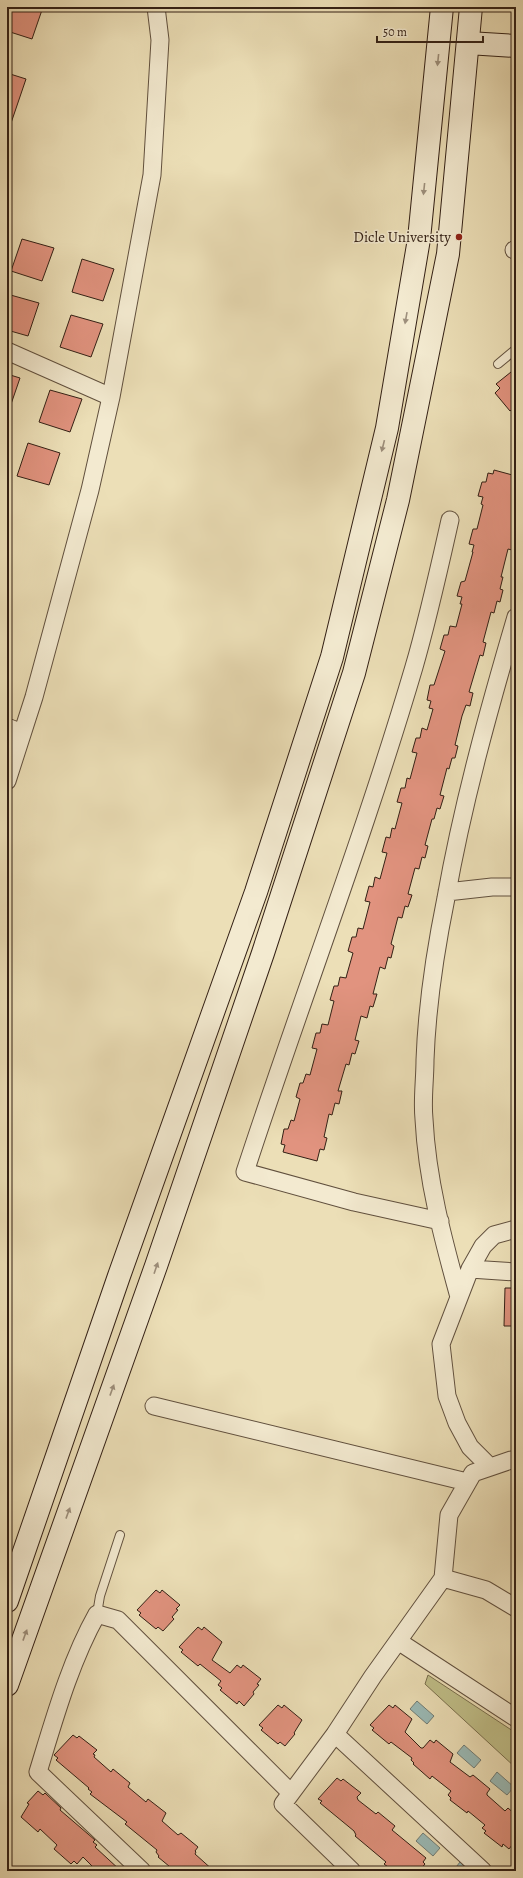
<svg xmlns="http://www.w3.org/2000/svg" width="523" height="1878" font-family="Alegreya,serif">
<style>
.green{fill:#c0bf89;stroke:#7a704f}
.water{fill:#9bbbb7;stroke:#717d76}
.building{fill:#e1937f;stroke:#332015}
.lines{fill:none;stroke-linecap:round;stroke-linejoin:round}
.lane-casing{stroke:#61503e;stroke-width:10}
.street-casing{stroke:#61503e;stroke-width:19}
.secondary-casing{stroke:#332015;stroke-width:24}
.lane{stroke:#f3ead0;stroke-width:8}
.street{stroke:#f3ead0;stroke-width:17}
.secondary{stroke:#f3ead0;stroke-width:22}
.oneway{fill:#9d8f7c}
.poi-dot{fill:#8f2418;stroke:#f3ead0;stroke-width:1.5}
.labels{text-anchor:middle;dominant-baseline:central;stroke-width:3;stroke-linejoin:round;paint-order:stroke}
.poi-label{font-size:15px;fill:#332015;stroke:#f3ead0;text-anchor:end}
</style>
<rect width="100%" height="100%" fill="#ecdfb7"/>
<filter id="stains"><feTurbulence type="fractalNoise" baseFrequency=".005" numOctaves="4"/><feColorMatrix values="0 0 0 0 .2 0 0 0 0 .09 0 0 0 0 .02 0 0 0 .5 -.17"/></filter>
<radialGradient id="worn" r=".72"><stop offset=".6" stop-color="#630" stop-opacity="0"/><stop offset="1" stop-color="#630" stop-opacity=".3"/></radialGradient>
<path class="green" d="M 428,1675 L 516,1733 L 516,1768 L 425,1684 Z"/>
<path class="water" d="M 417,1701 L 434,1716 L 427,1724 L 410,1709 Z
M 464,1745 L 481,1760 L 474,1768 L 457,1753 Z
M 497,1772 L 514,1787 L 507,1795 L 490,1781 Z
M 423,1833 L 440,1848 L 433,1856 L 416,1841 Z
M 460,1862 L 470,1871 L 453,1871 Z"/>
<path class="building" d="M 7,7 L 43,7 L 32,39 L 7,31 Z
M 7,73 L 26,79 L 9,129 L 7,129 Z
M 22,239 L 54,248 L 42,281 L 11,271 Z
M 82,259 L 114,269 L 103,301 L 72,292 Z
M 7,294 L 39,303 L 28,336 L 7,330 Z
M 71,315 L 103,324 L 91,357 L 60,347 Z
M 516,368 L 516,406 L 510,411 L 495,393 L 500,388 L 496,384 Z
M 7,374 L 20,378 L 9,410 L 7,410 Z
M 50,390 L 82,399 L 70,432 L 39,422 Z
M 28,443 L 60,453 L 49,485 L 17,476 Z
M 494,470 L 516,476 L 516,508 L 512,524 L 515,525 L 512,536 L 515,538 L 512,550 L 508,549 L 501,577 L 503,577 L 500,589 L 503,590 L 500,602 L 497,601 L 494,613 L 491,612 L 483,642 L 486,643 L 483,656 L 480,655 L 469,692 L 473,693 L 470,706 L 466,705 L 462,716 L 455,745 L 458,746 L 455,758 L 452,758 L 449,769 L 447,768 L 440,795 L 444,796 L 440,809 L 437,808 L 434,819 L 432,819 L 425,845 L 428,846 L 425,858 L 422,857 L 419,869 L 415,868 L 408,894 L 412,895 L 408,907 L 405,906 L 402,918 L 398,917 L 391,944 L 394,946 L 391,958 L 388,957 L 385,969 L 380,967 L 373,994 L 377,994 L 373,1007 L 370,1006 L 367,1018 L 361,1016 L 355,1040 L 359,1041 L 355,1054 L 352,1053 L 349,1065 L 346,1064 L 338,1091 L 342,1091 L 339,1104 L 335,1103 L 332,1115 L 329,1114 L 324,1137 L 327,1138 L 324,1150 L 320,1149 L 317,1161 L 283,1152 L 285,1145 L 281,1144 L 284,1129 L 288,1129 L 291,1120 L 294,1121 L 300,1099 L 296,1097 L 300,1083 L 303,1083 L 306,1074 L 310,1075 L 317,1049 L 312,1048 L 316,1033 L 320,1033 L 322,1024 L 328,1025 L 334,1001 L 330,1000 L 334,986 L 338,986 L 340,977 L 346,978 L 347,974 L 353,953 L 348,951 L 352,937 L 356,937 L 358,928 L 363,929 L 370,902 L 365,901 L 369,886 L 373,887 L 375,877 L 380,879 L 387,853 L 382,852 L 386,837 L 390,838 L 392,828 L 395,829 L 402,803 L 397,802 L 401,788 L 405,788 L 407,778 L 410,779 L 417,753 L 412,752 L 416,738 L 420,738 L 422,728 L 427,730 L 433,709 L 429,708 L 431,701 L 427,700 L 430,685 L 434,685 L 445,651 L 440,649 L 444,635 L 448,635 L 450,626 L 456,627 L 462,604 L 460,604 L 462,597 L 457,596 L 461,582 L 465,581 L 473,552 L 472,552 L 474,545 L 469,544 L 473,529 L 477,529 L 483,505 L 481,504 L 483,497 L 478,496 L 482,482 L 486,482 L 488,473 L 493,474 Z
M 505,1288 L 516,1288 L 516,1326 L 504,1326 Z
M 156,1590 L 160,1593 L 162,1590 L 180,1605 L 176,1609 L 178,1610 L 172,1617 L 174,1619 L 163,1631 L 158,1627 L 156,1629 L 139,1615 L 141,1613 L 137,1610 Z
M 198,1627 L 202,1630 L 204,1627 L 222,1642 L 212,1660 L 230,1673 L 237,1665 L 241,1668 L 243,1665 L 261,1679 L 257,1684 L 259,1685 L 253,1692 L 254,1694 L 244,1706 L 239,1701 L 237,1704 L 220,1690 L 222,1688 L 218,1685 L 221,1681 L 200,1664 L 198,1666 L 181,1652 L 183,1650 L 179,1647 Z
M 278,1705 L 282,1708 L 284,1705 L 302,1720 L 294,1733 L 295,1734 L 285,1746 L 280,1742 L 278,1744 L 261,1730 L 263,1728 L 259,1725 Z
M 389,1705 L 393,1708 L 395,1705 L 412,1719 L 405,1732 L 421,1748 L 423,1748 L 430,1740 L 434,1743 L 436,1740 L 453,1754 L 450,1762 L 470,1777 L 473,1775 L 490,1789 L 487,1793 L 487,1795 L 505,1811 L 508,1808 L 516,1815 L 516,1840 L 509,1849 L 503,1844 L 502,1847 L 484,1833 L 486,1831 L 482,1828 L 485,1825 L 468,1811 L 467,1813 L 450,1800 L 451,1798 L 448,1795 L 451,1791 L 432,1776 L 430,1779 L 413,1764 L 414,1763 L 411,1760 L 412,1758 L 391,1742 L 389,1744 L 372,1730 L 374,1728 L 370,1725 Z
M 73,1735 L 77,1738 L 79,1736 L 97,1750 L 93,1754 L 95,1755 L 94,1757 L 111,1772 L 113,1769 L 130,1783 L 128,1787 L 146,1802 L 148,1799 L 166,1813 L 162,1821 L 178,1835 L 181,1833 L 198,1847 L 195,1851 L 196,1852 L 195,1854 L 214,1871 L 175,1871 L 158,1857 L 159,1856 L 156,1852 L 157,1850 L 125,1824 L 127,1822 L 90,1794 L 92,1792 L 88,1789 L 89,1788 L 56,1760 L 58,1758 L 54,1755 Z
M 337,1778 L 341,1781 L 343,1779 L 361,1793 L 357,1797 L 358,1800 L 376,1814 L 378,1812 L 395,1826 L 392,1830 L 426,1858 L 423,1862 L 425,1864 L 419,1871 L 384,1871 L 388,1867 L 384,1864 L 386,1862 L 355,1836 L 356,1835 L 354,1831 L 320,1803 L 322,1801 L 318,1799 Z
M 38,1791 L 43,1795 L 45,1793 L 61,1808 L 60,1810 L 95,1840 L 93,1842 L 97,1845 L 95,1847 L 121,1871 L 97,1871 L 83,1857 L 77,1864 L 74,1861 L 71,1864 L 54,1849 L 57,1845 L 40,1829 L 38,1832 L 21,1817 L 29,1804 L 27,1803 Z"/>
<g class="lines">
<defs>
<path id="lane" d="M 498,364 L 516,349
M 97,1614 L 100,1596 L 120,1535"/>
<path id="street" d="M 514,250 L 516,250
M 7,351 L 111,397
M 7,727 L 22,733
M 7,781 L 34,697 L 90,490 L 111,397 L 152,175 L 160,40 L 156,7
M 447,892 L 492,887 L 516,887
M 440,1221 L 354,1202 L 245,1172 C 300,1003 364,837 414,667 C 428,619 439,569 450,520
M 470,1269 L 516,1272
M 459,1297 C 443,1239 427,1180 424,1119 C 422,1100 425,1080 425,1060 C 427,1005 435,952 446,898 C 463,802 489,709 516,617
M 154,1406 L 467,1482
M 490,1467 L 470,1447 L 457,1423 L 447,1396 L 441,1344 L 470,1269 L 483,1246 L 494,1235 L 516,1229
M 443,1578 L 486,1590 L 516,1608
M 398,1641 L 516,1718
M 335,1734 L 483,1871
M 142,1871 L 38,1772 C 54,1720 70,1662 97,1614 L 118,1620 L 291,1793
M 352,1871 L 283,1804 L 335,1734 L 373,1676 L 443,1578 L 449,1515 L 473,1473 L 511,1460 L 516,1461"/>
<path id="secondary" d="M 468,43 L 516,46
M 7,1601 L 119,1276 L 256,892 L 332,657 L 387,428 L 419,239 L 442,7
M 7,1685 L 156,1266 L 263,953 L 354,673 L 398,500 L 448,254 L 471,7"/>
</defs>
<use href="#lane" class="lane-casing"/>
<use href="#street" class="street-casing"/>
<use href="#secondary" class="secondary-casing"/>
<use href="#lane" class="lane"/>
<use href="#street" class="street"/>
<use href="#secondary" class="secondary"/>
</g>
<defs><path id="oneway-solid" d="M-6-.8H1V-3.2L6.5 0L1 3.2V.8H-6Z"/></defs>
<g class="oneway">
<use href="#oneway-solid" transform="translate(438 60) rotate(96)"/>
<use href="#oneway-solid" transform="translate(424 189) rotate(96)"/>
<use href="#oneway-solid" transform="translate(406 318) rotate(100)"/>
<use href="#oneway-solid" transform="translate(383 446) rotate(104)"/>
<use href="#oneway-solid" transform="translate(156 1268) rotate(-71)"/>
<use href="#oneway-solid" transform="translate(112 1390) rotate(-70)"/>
<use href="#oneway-solid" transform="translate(68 1513) rotate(-70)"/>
<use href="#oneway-solid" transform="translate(25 1635) rotate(-70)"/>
</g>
<circle class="poi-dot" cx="459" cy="237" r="4"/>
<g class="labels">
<g class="poi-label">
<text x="451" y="237">Dicle University</text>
</g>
</g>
<rect width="523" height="1878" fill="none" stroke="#ecdfb7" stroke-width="24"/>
<rect x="8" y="8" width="507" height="1862" fill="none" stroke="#332015" stroke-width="2"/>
<rect x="12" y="12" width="499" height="1854" fill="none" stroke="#332015"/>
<path d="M377 36v6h106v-6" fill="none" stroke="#332015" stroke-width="2"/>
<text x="383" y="36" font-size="12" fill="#332015" stroke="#f3ead0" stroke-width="3" paint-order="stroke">50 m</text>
<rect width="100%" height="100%" filter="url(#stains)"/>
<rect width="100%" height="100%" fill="url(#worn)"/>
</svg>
